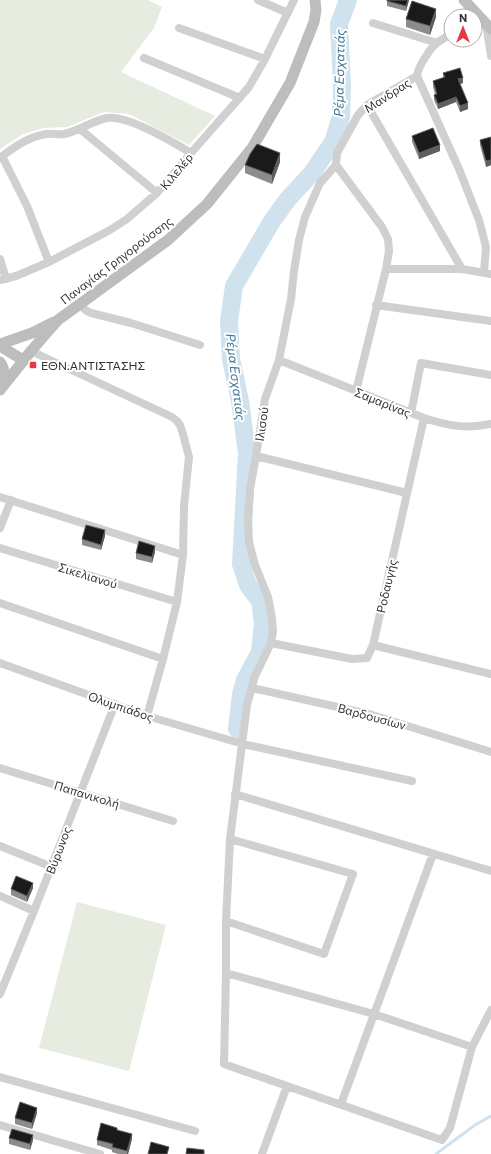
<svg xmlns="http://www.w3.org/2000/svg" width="491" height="1154" font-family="Commissioner,sans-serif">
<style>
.green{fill:#e6ecdf}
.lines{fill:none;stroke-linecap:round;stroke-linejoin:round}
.stream{stroke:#cfe2ee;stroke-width:3}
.river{stroke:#cfe2ee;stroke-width:18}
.street{stroke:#d0d0d0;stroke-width:8}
.secondary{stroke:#bdbdbd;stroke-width:11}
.wall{fill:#8c8c8c}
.shaded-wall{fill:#5f5f5f}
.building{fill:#1a1a1a;stroke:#5f5f5f}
.poi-dot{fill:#e63946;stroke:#fff;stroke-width:1.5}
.labels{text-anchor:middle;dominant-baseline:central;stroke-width:4;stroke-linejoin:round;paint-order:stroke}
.street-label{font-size:12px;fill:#333;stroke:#fff}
.poi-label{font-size:12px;fill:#333;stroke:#fff;text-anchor:start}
.water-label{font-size:13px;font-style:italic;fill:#3f7597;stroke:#fff}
</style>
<rect width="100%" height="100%" fill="#fff"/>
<path class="green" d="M 0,0 L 148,0 L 162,7 L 154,28 L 121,72 L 215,116 L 189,145 L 129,114 L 104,112 L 67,127 L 44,128 L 23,134 L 0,149 Z
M 77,902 L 166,925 L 129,1071 L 39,1048 Z"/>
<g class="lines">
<path class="stream" d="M 436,1154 L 475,1125 L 491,1116"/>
<path class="river" d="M 237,729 L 241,694 L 245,680 L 260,652 L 263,623 L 260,601 L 248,585 L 241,564 L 247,453 L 240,401 L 231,359 L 229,321 L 234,286 L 272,221 L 288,199 L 312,173 L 333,142 L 341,117 L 342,87 L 339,24 L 348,0"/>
<path class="street" d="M 258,0 L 288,13
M 373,23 L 437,43
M 486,24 L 491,56
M 179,28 L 265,59
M 144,58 L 240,98
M 417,76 L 459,169 L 479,220 L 486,247 L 484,272
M 367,105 L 462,269
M 80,129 L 157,193
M 2,156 L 27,206 L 49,262
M 0,158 C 14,147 28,137 46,134 C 52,133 58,135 64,134 C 79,131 92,121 107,118 C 127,115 173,142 191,153
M 336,165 L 320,183 L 305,217 L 299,240 L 294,271 L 291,299 L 279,360 L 265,399 L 256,456 L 250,489 L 248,519 L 249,542 L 255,565 L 268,597 L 272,618 L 273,631 L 271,643 L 255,676 L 247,705 L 230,839 L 226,921 L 226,973 L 224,1064 L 442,1140 L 450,1128 L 472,1047 L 491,1010
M 336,165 L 382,227 L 388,239 L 389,251 L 386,269 L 356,391
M 336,165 L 337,153 L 358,115 L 367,105 L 417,76 C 418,67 430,48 437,43 C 442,39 447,37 451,33
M 0,259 L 6,279
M 386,269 L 462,269 L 491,274
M 0,280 L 16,276 L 49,262 L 110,230 L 127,219 L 157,193 L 191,153 L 249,87 L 265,59 L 294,0
M 81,304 C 83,309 86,311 91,313 L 131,323 L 200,345
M 376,305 L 491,321
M 31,351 L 172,417 L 177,421 L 180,425 L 183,434 L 189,457 L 184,506 L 183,555 L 177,602 L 163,659 L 147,716
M 279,360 L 424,418 C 449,426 465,429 491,424
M 411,413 L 421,363 L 491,375
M 256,456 L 407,493
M 0,497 L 183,555
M 0,528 L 11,500
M 0,548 L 177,602
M 0,603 L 163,659
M 271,643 L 352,659 L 367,658 L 373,645 L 424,418
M 373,645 L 491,674
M 0,663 L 147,716 L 243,744 L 412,781
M 252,688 L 369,714 L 491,752
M 0,768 L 173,821
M 235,794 L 491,871
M 0,846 L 52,867
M 0,896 L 34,911
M 226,921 L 324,954 L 353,874 L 230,839
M 226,973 L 374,1014 L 472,1047
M 0,994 L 34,911 L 115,704
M 0,1077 L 195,1131
M 341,1104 L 433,854
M 0,1125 L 100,1154
M 262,1154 L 287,1086"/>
<path class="secondary" d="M 464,0 L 491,29
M 0,344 L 32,333 L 54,322
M 0,346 L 23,360
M 0,362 C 6,370 4,378 2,386
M 0,390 L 31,351 L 58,320 L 168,240 L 207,204 L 252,148 L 290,83 L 314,22 L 316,10 L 315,0"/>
</g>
<path class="wall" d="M 387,0 L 409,0 L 406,11 L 387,6 Z
M 436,17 L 430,35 L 406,27 L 406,19 Z
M 443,73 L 463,83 L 460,84 L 468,109 L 460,112 L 456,102 L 438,109 L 434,100 L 434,95 L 435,94 L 433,87 L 433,81 L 443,78 Z
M 412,136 L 440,151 L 419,159 L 412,142 Z
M 491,137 L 491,165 L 486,167 L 480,145 L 480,140 Z
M 280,162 L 272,184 L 245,173 L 245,165 Z
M 105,536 L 101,550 L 82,545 L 82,539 Z
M 155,552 L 152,563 L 136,559 L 136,553 Z
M 33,888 L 27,902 L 11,895 L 11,889 Z
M 37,1113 L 32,1129 L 15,1124 L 15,1118 Z
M 117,1130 L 132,1139 L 128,1154 L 118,1154 L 112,1152 L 112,1150 L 97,1145 L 97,1140 Z
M 9,1138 L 33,1140 L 30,1150 L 9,1144 Z"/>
<path class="shaded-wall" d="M 408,0 L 409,0 L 406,11 L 406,6 Z
M 436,9 L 436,17 L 430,35 L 430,26 Z
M 463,78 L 463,83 L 458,85 L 458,79 Z
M 456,97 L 456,102 L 438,109 L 438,104 Z
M 468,103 L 468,109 L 460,112 L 460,106 Z
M 440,145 L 440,151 L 419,159 L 419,153 Z
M 280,153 L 280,162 L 272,184 L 272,175 Z
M 491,160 L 491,165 L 486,167 L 486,161 Z
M 105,530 L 105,536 L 101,550 L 101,545 Z
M 155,546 L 155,552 L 152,563 L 152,557 Z
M 33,883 L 33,888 L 27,902 L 27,896 Z
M 37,1108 L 37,1113 L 32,1129 L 32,1123 Z
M 132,1134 L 132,1139 L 128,1154 L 127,1154 L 127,1151 Z
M 33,1135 L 33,1140 L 30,1150 L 30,1144 Z"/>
<path class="building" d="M 387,0 L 408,0 L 406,6 L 387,1 Z
M 412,1 L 436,9 L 430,26 L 406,19 Z
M 460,68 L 463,78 L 458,79 L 468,103 L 460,106 L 456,97 L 438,104 L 434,95 L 437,94 L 433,81 L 445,77 L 443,73 Z
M 433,128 L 440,145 L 419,153 L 412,136 Z
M 491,137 L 491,160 L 486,161 L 480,140 Z
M 257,144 L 280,153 L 272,175 L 245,165 L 250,154 Z
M 86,525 L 105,530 L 101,545 L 82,539 Z
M 139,541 L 155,546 L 152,557 L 136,553 Z
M 16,876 L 33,883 L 27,896 L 11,889 Z
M 20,1102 L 37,1108 L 32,1123 L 15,1118 Z
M 101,1123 L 117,1128 L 117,1130 L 132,1134 L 127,1151 L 112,1147 L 113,1144 L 97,1140 Z
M 12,1129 L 33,1135 L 30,1144 L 9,1138 Z
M 151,1142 L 169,1147 L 167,1154 L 148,1154 Z
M 187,1148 L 204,1150 L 204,1154 L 186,1154 Z"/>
<rect class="poi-dot" x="29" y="361" width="8" height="8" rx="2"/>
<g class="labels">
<g class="street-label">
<text transform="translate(387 95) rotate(-33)">Μανδρας</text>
<text transform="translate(176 171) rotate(-50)">Κιλελέρ</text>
<text transform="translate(116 260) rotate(-37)">Παναγίας Γρηγορούσσης</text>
<text transform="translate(383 402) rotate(22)">Σαμαρίνας</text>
<text transform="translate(261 424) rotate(-82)">Ιλισού</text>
<text transform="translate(88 575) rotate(17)">Σικελιανού</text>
<text transform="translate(386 586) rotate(-77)">Ροδαυγής</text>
<text transform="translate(121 706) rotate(19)">Ολυμπιάδος</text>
<text transform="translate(372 716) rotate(15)">Βαρδουσίων</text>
<text transform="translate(87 794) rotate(17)">Παπανικολή</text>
<text transform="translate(58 850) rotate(-69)">Βύρωνος</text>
</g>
<g class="poi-label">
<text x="41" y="365">ΕΘΝ.ΑΝΤΙΣΤΑΣΗΣ</text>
</g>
<g class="water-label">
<text transform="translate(339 73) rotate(-89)">Ρέμα Εσχατιάς</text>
<text transform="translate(236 377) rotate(83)">Ρέμα Εσχατιάς</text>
</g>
</g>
<g transform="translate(463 28)"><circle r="19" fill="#ffffff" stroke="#adadad"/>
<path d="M0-3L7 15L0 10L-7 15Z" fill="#e63946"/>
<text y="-6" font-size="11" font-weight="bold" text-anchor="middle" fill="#333333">N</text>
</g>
</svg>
